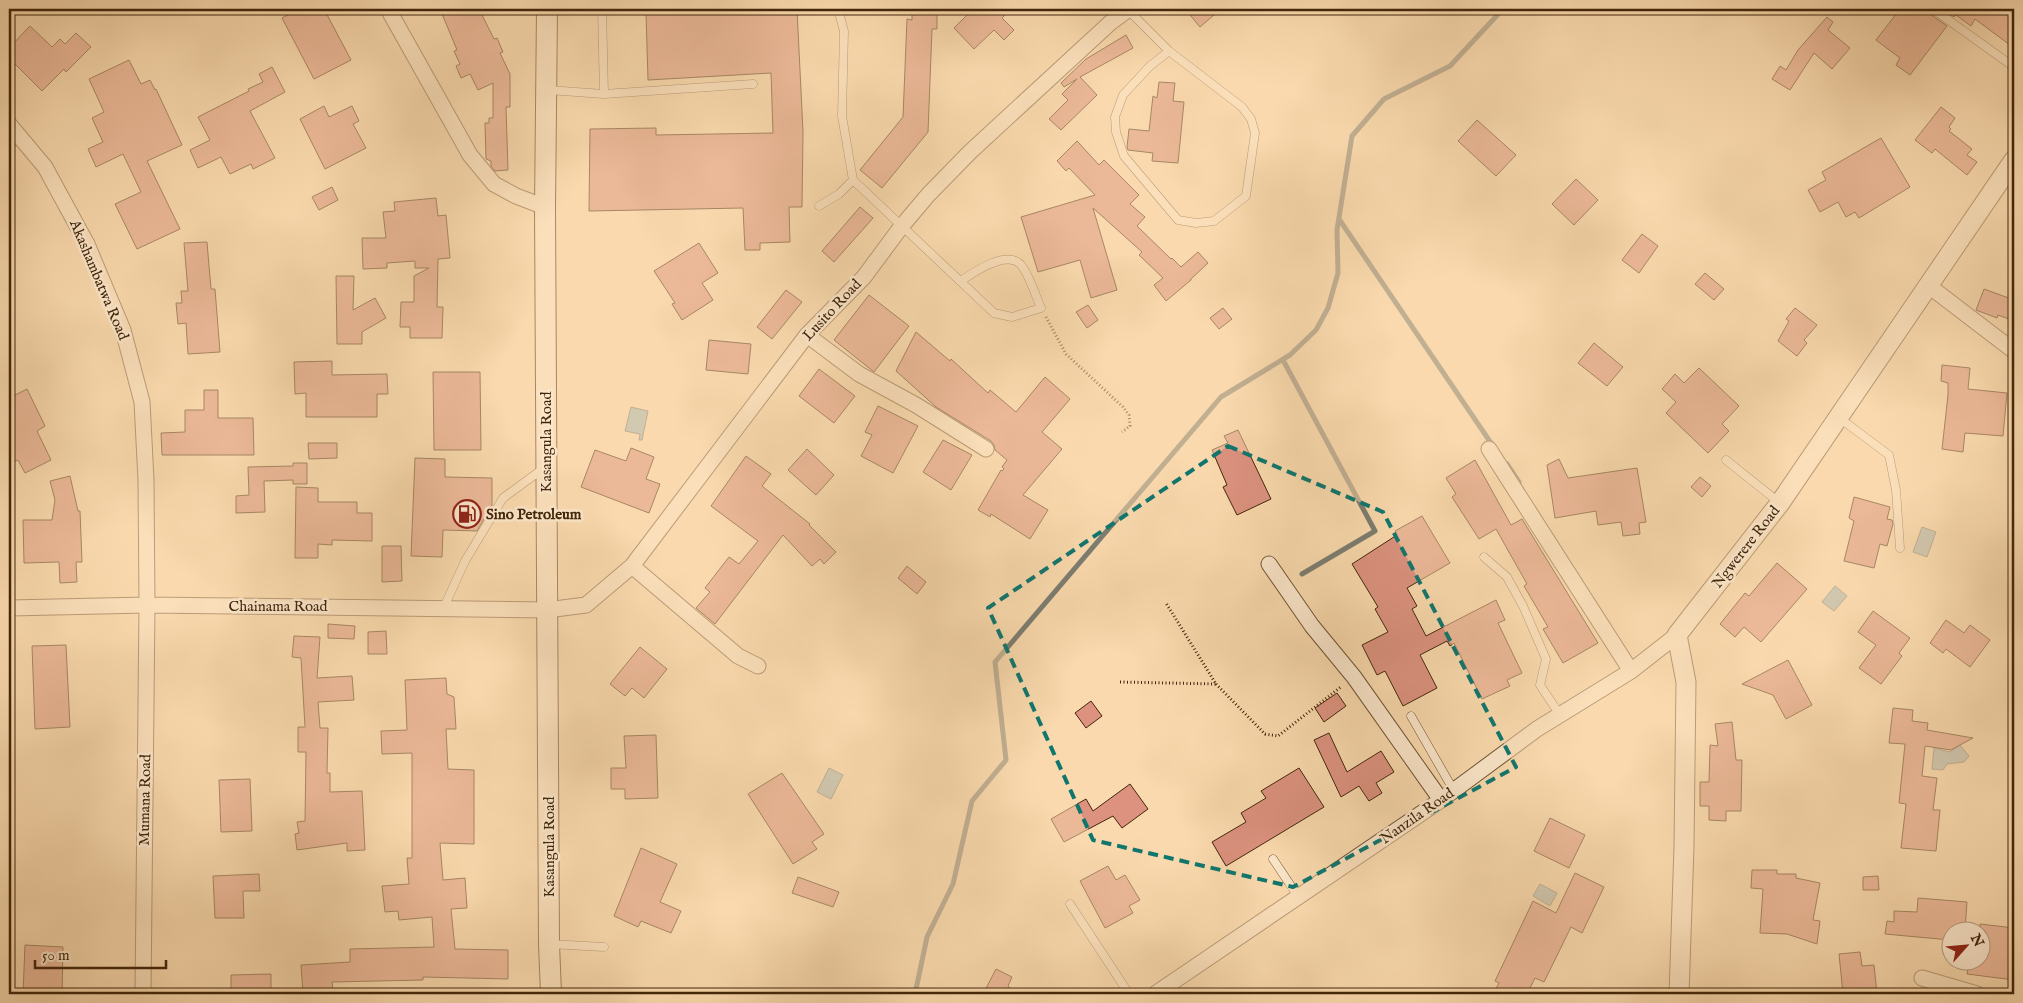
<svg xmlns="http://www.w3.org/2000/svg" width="2023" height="1003" font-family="'IM FELL English',serif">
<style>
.water{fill:#a3b7b5;stroke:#7c7d71}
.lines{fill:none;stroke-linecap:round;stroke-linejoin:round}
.stream{stroke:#7c7d71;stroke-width:5}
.building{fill:#dc927f;stroke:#42260b}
.service-casing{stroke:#705334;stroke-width:9}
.minor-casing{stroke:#705334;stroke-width:17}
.tertiary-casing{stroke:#705334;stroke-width:21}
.secondary-casing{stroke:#42260b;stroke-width:22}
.path{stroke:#42260b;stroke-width:3;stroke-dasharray:1 2.5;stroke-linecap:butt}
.service{stroke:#fbe6ca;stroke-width:8}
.minor{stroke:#fbe6ca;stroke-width:15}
.tertiary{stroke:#fbe6ca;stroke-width:19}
.secondary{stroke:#fbe6ca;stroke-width:20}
.marked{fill:none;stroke:#0f766e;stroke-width:4;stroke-dasharray:10 6;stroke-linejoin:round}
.labels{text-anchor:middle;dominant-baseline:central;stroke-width:5;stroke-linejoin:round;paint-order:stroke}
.street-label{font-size:15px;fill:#42260b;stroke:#fbe6ca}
.poi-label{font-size:15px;font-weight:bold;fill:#42260b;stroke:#fbe6ca;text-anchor:start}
</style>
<rect width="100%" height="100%" fill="#f9d9ad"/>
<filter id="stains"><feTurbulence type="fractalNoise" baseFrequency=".004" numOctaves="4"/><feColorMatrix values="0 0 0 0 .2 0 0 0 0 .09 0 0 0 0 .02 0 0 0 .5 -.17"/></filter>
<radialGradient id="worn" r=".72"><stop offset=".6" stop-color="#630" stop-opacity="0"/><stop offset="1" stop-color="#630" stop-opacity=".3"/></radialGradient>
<path class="water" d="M 631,407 L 648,411 L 642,440 L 639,440 L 640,434 L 625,431 Z
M 1922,527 L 1936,532 L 1927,557 L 1913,552 Z
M 1835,586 L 1847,596 L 1834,611 L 1822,602 Z
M 1960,745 L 1969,756 L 1964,762 L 1947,764 L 1943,770 L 1932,769 L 1934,748 L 1950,752 Z
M 829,768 L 843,775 L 831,799 L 817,792 Z
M 1540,884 L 1557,893 L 1550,906 L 1533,896 Z"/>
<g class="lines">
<path class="stream" d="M 1339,219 L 1493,446
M 1283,360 L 1375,531 L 1302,574
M 1507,464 L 1519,482
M 915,994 L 927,937 L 953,884 L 972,801 L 1006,760 L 995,662 L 1221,397 L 1290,355 L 1316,330 L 1328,308 L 1338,273 L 1337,230 L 1352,136 L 1384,99 L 1450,66 L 1503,9"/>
</g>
<path class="building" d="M 300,9 L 324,9 L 351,60 L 314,79 L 282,18 Z
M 440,9 L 479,9 L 494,39 L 497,38 L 503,52 L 500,53 L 510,74 L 510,107 L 506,107 L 508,170 L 495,171 L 491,166 L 491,161 L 486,159 L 485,123 L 489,123 L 489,118 L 493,118 L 493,83 L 478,90 L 470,74 L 461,78 L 456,66 L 460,64 L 454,51 L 457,50 Z
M 718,9 L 797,9 L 803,132 L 802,207 L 789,207 L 790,242 L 760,243 L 760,250 L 745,250 L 743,208 L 589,211 L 590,129 L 656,128 L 656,135 L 773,133 L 771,73 L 648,80 L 646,13 Z
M 912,9 L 937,9 L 937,29 L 932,29 L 928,132 L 882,188 L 860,170 L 903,117 L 907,19 L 912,20 Z
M 973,9 L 1011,9 L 1002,18 L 1014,30 L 1004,40 L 994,30 L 974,49 L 954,28 Z
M 1185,9 L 1221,9 L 1200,27 Z
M 1900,9 L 1927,9 L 1930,14 L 1947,26 L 1910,75 L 1896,65 L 1900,58 L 1876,40 Z
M 1942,9 L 2014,9 L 2014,48 L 1975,19 L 1971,26 L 1956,15 L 1954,17 Z
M 1827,17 L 1833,22 L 1828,30 L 1850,48 L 1832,69 L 1814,53 L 1790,90 L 1772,79 L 1780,66 L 1786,70 L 1798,50 Z
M 30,26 L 52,47 L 60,39 L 65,44 L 76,33 L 91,47 L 66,72 L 64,69 L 42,91 L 9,58 L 9,48 Z
M 1126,35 L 1133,48 L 1080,77 L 1097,95 L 1061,130 L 1049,119 L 1068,100 L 1062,94 L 1077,79 L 1064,87 L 1061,83 L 1086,59 Z
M 129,60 L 141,84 L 150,80 L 155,90 L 156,89 L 182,145 L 147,161 L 180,229 L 137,249 L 115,204 L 141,192 L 123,154 L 96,167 L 88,149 L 103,142 L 92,118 L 104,112 L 89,79 Z
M 272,67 L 285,92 L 250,111 L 275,158 L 253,169 L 251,164 L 230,174 L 221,157 L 198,168 L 190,150 L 210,140 L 198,117 L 249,91 L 248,89 L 263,82 L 259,74 Z
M 1159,82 L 1175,83 L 1173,101 L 1184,102 L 1178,163 L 1152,161 L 1153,153 L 1128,150 L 1127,147 L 1129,129 L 1149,131 L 1153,96 L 1157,98 Z
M 324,106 L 329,117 L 352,106 L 359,121 L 353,124 L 366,148 L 325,169 L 300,119 Z
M 1941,107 L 1955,118 L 1949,127 L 1951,129 L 1949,131 L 1972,149 L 1967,155 L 1977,162 L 1967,175 L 1935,149 L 1932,153 L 1915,140 Z
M 1477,120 L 1516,155 L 1496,176 L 1458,141 Z
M 1881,138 L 1910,187 L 1859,218 L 1855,212 L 1846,217 L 1838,202 L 1820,212 L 1808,190 L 1826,180 L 1822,172 Z
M 1077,141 L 1099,165 L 1104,160 L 1139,195 L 1130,204 L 1145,217 L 1137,226 L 1171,259 L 1172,258 L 1181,267 L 1198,252 L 1208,263 L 1191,279 L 1191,280 L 1166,301 L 1154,285 L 1163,278 L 1139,255 L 1142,252 L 1093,208 L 1117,290 L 1091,298 L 1080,260 L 1038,272 L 1021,217 L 1095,195 L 1069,168 L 1066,171 L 1057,161 Z
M 1576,179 L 1598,200 L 1574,225 L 1552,204 Z
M 332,187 L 338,200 L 319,210 L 312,197 Z
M 436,198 L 438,216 L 446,215 L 450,258 L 438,259 L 437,307 L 443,307 L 442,338 L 410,338 L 410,327 L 400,327 L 401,302 L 414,302 L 414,276 L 429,268 L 415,268 L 415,261 L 387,263 L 387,268 L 363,269 L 362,238 L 386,238 L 383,212 L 395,211 L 394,202 Z
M 860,207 L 873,218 L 834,262 L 822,251 Z
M 1642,234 L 1658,246 L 1639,273 L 1622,260 Z
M 207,242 L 211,289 L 215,289 L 220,352 L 188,354 L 186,323 L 178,324 L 176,303 L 182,303 L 181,291 L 188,291 L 184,243 Z
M 699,243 L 718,273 L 702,283 L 713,300 L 682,320 L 672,304 L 675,303 L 654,271 Z
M 1705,273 L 1724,289 L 1714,300 L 1695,284 Z
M 336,276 L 354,276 L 353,310 L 375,298 L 386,318 L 362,332 L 362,344 L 337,344 Z
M 1984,289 L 2014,300 L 2014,321 L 1998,315 L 1997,318 L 1976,310 Z
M 786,290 L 802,302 L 772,339 L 757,327 Z
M 869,295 L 909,326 L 874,372 L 834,340 Z
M 1088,305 L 1098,320 L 1087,328 L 1076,312 Z
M 1223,308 L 1232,319 L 1219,329 L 1210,318 Z
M 1795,308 L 1817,325 L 1804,340 L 1807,343 L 1797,356 L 1778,341 L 1789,321 L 1786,319 Z
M 916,332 L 950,361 L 951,359 L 988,393 L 990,390 L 1016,412 L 1045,377 L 1070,399 L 1042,432 L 1062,449 L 1023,495 L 1048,510 L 1030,539 L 991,514 L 990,517 L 978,510 L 1001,470 L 1002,471 L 1004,469 L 1002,467 L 1007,460 L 995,450 L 994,445 L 991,441 L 936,407 L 896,371 Z
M 709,340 L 751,344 L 748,374 L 706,370 Z
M 1594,343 L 1623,367 L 1607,386 L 1578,363 Z
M 332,361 L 332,375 L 387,374 L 388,394 L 377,394 L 377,417 L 306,417 L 306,393 L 295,394 L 294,362 Z
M 1942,365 L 1970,368 L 1968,389 L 2007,393 L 2003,436 L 1965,433 L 1963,452 L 1942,449 L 1948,395 L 1948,383 L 1941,381 Z
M 1699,368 L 1739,406 L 1722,424 L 1729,431 L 1708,453 L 1666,413 L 1676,402 L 1662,389 L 1675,374 L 1684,383 Z
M 819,369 L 855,396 L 834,423 L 799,396 Z
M 433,372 L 480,372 L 481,450 L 434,450 Z
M 27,389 L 45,426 L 37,431 L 51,460 L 25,473 L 18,460 L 9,464 L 9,398 Z
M 204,390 L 218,390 L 218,418 L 253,418 L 254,455 L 162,455 L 161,433 L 185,432 L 185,410 L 204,410 Z
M 878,406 L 918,426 L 893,473 L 861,456 L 872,435 L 865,432 Z
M 1238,430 L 1271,499 L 1237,515 L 1223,487 L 1227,485 L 1212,450 L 1228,443 L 1224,436 Z
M 943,440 L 972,455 L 951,490 L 923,472 Z
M 308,443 L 337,443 L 337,458 L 309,459 Z
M 631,448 L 654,457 L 646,479 L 660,484 L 649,513 L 581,487 L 595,450 L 626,461 Z
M 807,449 L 834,475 L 816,495 L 788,470 Z
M 746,456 L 771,474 L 762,486 L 810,524 L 809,525 L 836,552 L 824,564 L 820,559 L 812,566 L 783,535 L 715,624 L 696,608 L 710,592 L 705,588 L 729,557 L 739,564 L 758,541 L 711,506 Z
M 415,458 L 445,459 L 445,477 L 492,478 L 492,505 L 477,531 L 443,530 L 442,557 L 411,556 Z
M 1559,459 L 1568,478 L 1637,468 L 1646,522 L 1639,523 L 1640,534 L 1623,536 L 1621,522 L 1598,525 L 1596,511 L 1555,518 L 1547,465 Z
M 1475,460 L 1511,525 L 1522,519 L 1598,643 L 1563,663 L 1543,629 L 1548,627 L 1524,586 L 1527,584 L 1496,529 L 1479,539 L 1452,497 L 1456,494 L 1446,478 Z
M 293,463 L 307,463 L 307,484 L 293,484 L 293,480 L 264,481 L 265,512 L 236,513 L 236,496 L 249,495 L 248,467 L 293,466 Z
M 70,476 L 78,511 L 80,511 L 82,562 L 76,562 L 77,582 L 60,583 L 59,562 L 24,563 L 23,520 L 52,520 L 55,500 L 50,481 Z
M 1700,477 L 1711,486 L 1702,497 L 1691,487 Z
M 296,487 L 318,488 L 318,502 L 357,502 L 357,513 L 372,513 L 372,541 L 332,540 L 332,545 L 318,544 L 318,558 L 295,558 Z
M 1854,497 L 1890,507 L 1887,519 L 1892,520 L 1893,524 L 1887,546 L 1880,544 L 1874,568 L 1844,561 L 1854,521 L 1849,518 Z
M 1422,516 L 1450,563 L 1407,588 L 1417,606 L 1412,609 L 1426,636 L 1496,600 L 1505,620 L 1498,623 L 1522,673 L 1507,680 L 1510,686 L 1482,699 L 1454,643 L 1450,646 L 1447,641 L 1420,655 L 1437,688 L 1403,706 L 1385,671 L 1377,675 L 1362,645 L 1388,632 L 1375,609 L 1378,607 L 1352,564 L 1397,535 L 1395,531 Z
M 382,546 L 401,546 L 402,581 L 382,582 Z
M 1777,563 L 1807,589 L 1761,642 L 1744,627 L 1735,637 L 1720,624 L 1745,593 L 1749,596 Z
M 907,566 L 926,582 L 917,594 L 898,578 Z
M 1873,611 L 1910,638 L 1899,653 L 1902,656 L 1881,684 L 1859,668 L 1876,645 L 1858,632 Z
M 1946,620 L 1964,633 L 1970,625 L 1990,640 L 1970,667 L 1946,649 L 1943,653 L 1930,643 Z
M 328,624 L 355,626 L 354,639 L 328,638 Z
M 386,631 L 387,654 L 368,654 L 368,632 Z
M 294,636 L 320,637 L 317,678 L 352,676 L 354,700 L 318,702 L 320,728 L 328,728 L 327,773 L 330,773 L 330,792 L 362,791 L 365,850 L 347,851 L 347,843 L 297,850 L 295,834 L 299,833 L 297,822 L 305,821 L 306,752 L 298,752 L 298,727 L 305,727 L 301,658 L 292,657 Z
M 66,645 L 70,727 L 35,729 L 32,646 Z
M 640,647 L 667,669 L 644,698 L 632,688 L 625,696 L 610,684 Z
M 1788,660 L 1812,705 L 1786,719 L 1773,695 L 1742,684 Z
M 446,678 L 447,694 L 454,697 L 456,729 L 446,729 L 448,769 L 474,770 L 474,844 L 440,843 L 443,880 L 465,878 L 467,908 L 451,909 L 455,949 L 508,950 L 508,979 L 423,977 L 423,980 L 332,982 L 333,992 L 303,994 L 301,965 L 350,962 L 350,949 L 434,947 L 432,917 L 399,920 L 398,911 L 385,912 L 382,886 L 409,884 L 407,858 L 412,858 L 412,753 L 382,754 L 381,731 L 407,730 L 405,680 Z
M 1337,693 L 1346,706 L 1324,722 L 1315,708 Z
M 1091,701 L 1102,716 L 1086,728 L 1075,713 Z
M 1893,708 L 1913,710 L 1912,721 L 1928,723 L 1927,730 L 1973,738 L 1951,750 L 1925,746 L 1922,776 L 1937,778 L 1933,810 L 1940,810 L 1936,851 L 1901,848 L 1906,804 L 1899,803 L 1905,744 L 1889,743 Z
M 1732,722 L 1736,760 L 1742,760 L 1741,811 L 1726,811 L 1726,821 L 1709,820 L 1709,806 L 1700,806 L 1700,782 L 1709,782 L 1710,745 L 1718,746 L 1715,724 Z
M 1329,733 L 1347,772 L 1381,751 L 1394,772 L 1376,783 L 1382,793 L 1369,801 L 1359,786 L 1341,797 L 1314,740 Z
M 656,735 L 658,798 L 625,799 L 625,789 L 611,789 L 611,768 L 626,768 L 624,736 Z
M 1299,768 L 1324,807 L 1226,866 L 1212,842 L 1246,822 L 1241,813 L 1266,798 L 1261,791 Z
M 782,773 L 824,834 L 812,842 L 817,849 L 793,864 L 748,794 Z
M 250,779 L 252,831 L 221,832 L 219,780 Z
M 1130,784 L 1148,809 L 1122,828 L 1113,816 L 1064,842 L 1051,819 L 1086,799 L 1093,811 Z
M 1550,818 L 1585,835 L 1569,868 L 1534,851 Z
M 641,848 L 677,864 L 660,902 L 681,911 L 671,933 L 641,921 L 638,927 L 614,916 Z
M 1108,866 L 1116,880 L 1125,875 L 1140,900 L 1129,906 L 1133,913 L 1105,928 L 1080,881 Z
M 1752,870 L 1777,870 L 1777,874 L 1796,874 L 1796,878 L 1820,883 L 1813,920 L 1820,921 L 1817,944 L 1787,934 L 1760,933 L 1763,889 L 1751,888 Z
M 1575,873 L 1604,887 L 1582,933 L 1571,927 L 1544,982 L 1535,978 L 1528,992 L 1520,988 L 1517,994 L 1493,994 L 1499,983 L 1495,981 L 1533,901 L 1556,913 Z
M 259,874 L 260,891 L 243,891 L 244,918 L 215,918 L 213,876 Z
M 1878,876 L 1879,890 L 1863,890 L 1863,877 Z
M 798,877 L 839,892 L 833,907 L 792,893 Z
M 1918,898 L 1967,902 L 1965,930 L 1950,930 L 1950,940 L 1885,934 L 1887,921 L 1894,922 L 1894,911 L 1917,912 Z
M 1980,924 L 2014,928 L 2014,980 L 1967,974 L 1969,960 L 1980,960 Z
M 25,945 L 63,947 L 62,994 L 23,994 Z
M 1860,952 L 1862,966 L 1874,965 L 1877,994 L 1843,994 L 1839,954 Z
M 996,969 L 1012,977 L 1008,986 L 1016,994 L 983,994 Z
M 271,974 L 271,994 L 231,994 L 231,975 Z"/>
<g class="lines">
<defs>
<path id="service" d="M 602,9 L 604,94
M 838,9 L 844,31 L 842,116 L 853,180 L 994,313 L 1012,317 L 1041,308 C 1036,297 1029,274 1021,265 C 1007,249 974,272 961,281
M 1933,9 L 2014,67
M 1128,10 L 1169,51 L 1242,107 L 1251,119 L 1255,133 L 1246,196 L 1214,221 L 1196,223 L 1178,220 L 1124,156 L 1116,132 L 1115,117 L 1123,95 L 1150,66 L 1169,51
M 548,90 L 604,94 L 753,84
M 819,206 L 839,194 L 853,180
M 1838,417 L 1889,455 L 1896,490 L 1900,548
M 1726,460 L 1780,503
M 1484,557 L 1507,577 L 1523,606 L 1546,659 L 1540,685 L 1560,715
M 444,607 L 465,561 L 503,498 L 544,468
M 1411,716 L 1454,791
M 1273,859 L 1299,898
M 1070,904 L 1129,994
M 549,944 L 604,947"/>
<path id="minor" d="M 388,9 L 470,155 L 494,184 L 516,196 L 545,207
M 9,124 L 45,167 L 87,244 L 123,330 L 142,402 L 146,480 L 147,605 L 143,994
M 1929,286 L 2014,351
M 807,335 L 859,374 L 916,405 L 986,449
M 1489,449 L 1631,671
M 1269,564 L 1312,626 L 1354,677 L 1441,800
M 632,566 L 738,656 L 758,666
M 9,608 L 147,605 L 547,610 L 586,605 L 632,566 L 807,335 L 864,277 L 901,227 L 928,195 L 970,152 L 1110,23 L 1129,9
M 1922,978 L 1977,994
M 1155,994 L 1441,800 L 1537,729 L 1631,671 L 1677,635"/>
<path id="tertiary" d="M 1679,994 L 1684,847 L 1686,682 L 1677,635 L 1780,503 L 2014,160"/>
<path id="secondary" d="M 547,9 L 545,207 L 549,944 L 551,994"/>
</defs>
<use href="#service" class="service-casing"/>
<use href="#minor" class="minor-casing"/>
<use href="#tertiary" class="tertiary-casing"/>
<use href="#secondary" class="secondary-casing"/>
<path class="path" d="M 949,9 L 949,15
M 1046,317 L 1066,354 L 1123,407 L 1129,415 L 1130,426 L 1122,432
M 1120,682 L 1216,684 L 1166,603
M 1216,684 L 1265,734 L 1278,736 L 1342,686"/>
<use href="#service" class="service"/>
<use href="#minor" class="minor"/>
<use href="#tertiary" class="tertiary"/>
<use href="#secondary" class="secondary"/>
</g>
<path d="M0 0H2023V1003H0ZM 1228,446 L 1383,512 L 1516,767 L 1293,887 L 1093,840 L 988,608 Z" fill="#f9d9ad" fill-opacity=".55" fill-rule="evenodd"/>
<path class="marked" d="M 1228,446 L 1383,512 L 1516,767 L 1293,887 L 1093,840 L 988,608 Z"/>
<defs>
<symbol id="fuel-ring" viewBox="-11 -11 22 22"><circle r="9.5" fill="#fbe6ca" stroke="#8f2418" stroke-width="1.5"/><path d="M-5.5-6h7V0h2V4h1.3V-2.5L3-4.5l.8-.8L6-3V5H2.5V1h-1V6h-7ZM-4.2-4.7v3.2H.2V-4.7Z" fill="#8f2418"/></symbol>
</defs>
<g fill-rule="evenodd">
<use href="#fuel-ring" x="451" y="498" width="32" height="32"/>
</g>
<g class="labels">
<g class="street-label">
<text transform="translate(99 280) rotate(67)">Akashambatwa Road</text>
<text transform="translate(832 310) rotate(-47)">Lusito Road</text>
<text transform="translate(546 442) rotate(-90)">Kasangula Road</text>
<text transform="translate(1746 547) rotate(-52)">Ngwerere Road</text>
<text x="278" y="606">Chainama Road</text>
<text transform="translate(145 800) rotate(-89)">Mumana Road</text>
<text transform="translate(1417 816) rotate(-35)">Nanzila Road</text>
<text transform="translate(549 847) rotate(-90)">Kasangula Road</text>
</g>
<g class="poi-label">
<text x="486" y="514">Sino Petroleum</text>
</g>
</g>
<rect width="2023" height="1003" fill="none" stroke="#f9d9ad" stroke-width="30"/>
<rect x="10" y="10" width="2003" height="983" fill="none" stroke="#42260b" stroke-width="2.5"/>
<rect x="15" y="15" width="1993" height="973" fill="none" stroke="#42260b"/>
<g transform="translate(1966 946) rotate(63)"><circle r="24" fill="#fbe6ca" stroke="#b1997e"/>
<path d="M0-4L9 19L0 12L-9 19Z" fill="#8f2418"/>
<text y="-8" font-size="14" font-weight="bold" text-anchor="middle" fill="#42260b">N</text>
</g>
<path d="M35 960v8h131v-8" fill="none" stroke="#42260b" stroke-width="2.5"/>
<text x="42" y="960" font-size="15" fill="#42260b" stroke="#fbe6ca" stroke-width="4" paint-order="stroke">50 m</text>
<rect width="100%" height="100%" filter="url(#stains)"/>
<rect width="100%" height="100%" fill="url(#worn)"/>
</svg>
